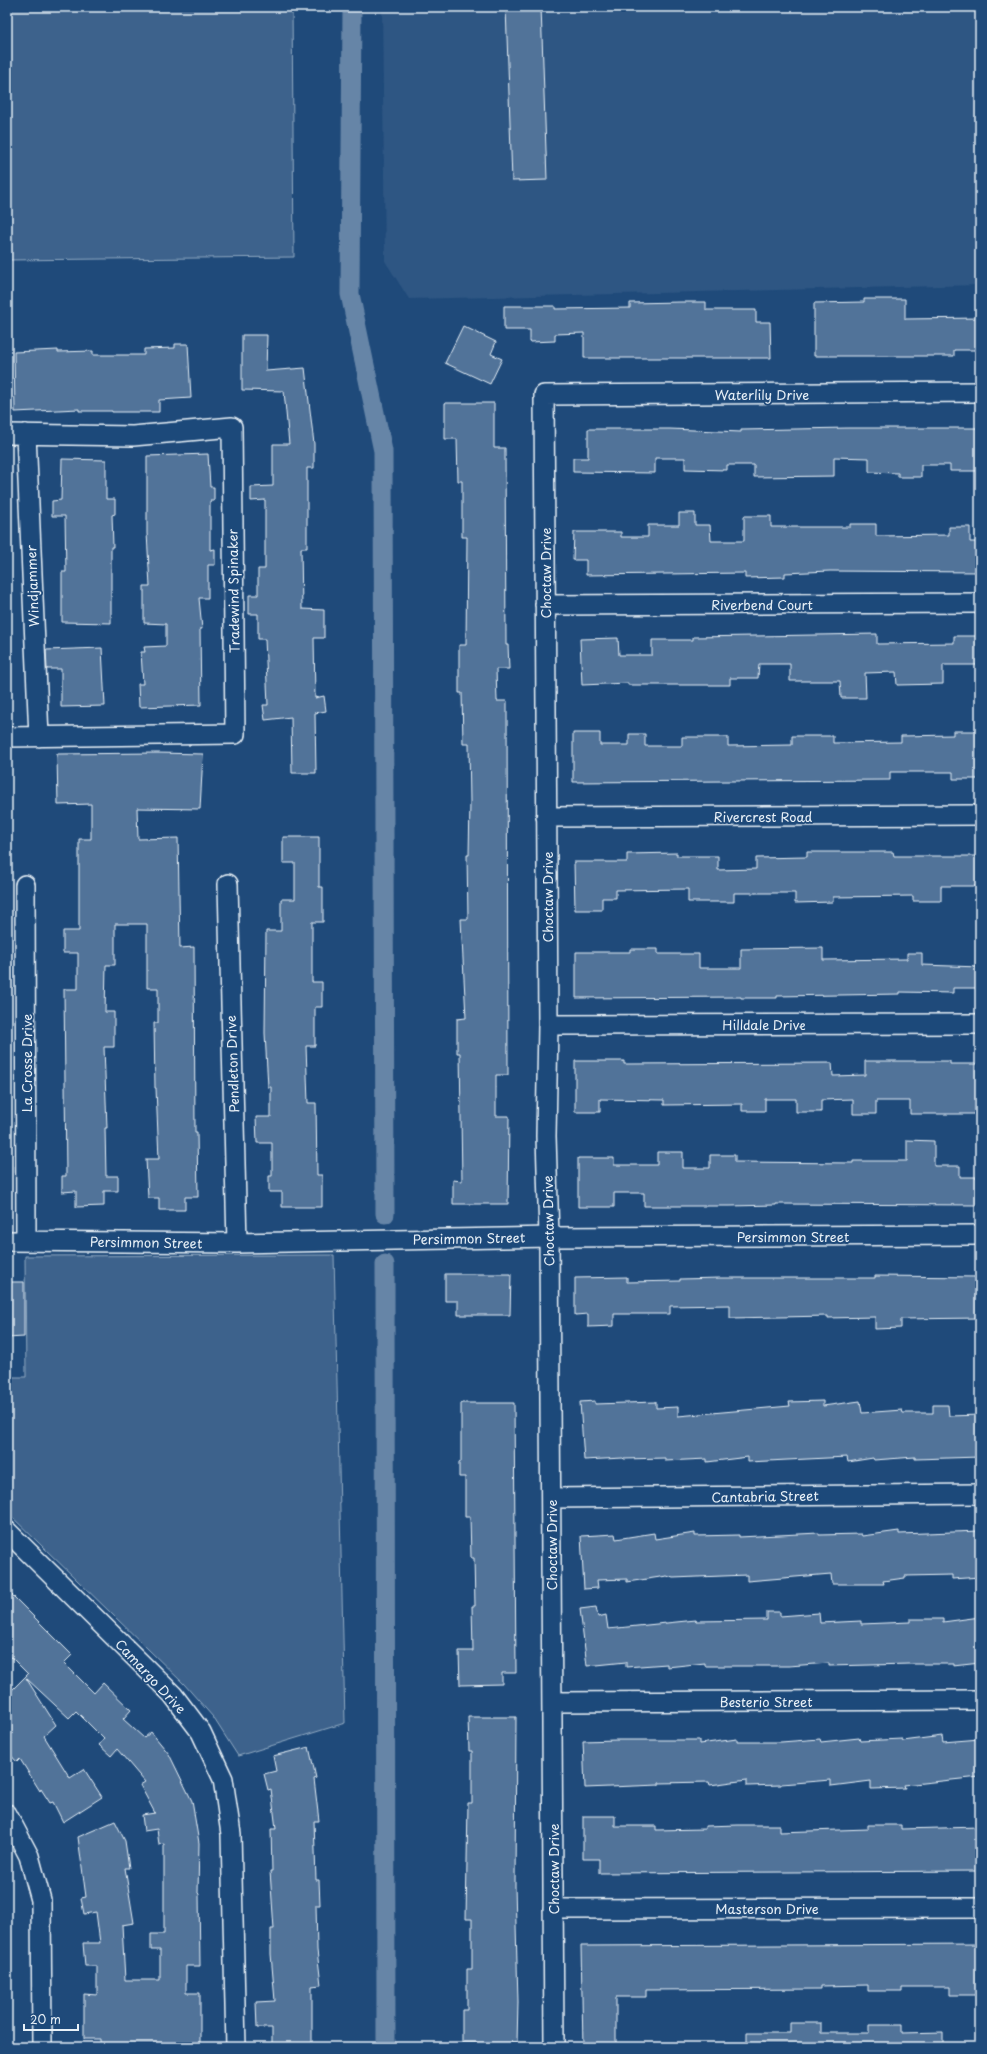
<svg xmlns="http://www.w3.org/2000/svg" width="987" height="2054" font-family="'Playpen Sans',sans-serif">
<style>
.built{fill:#2e5683}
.green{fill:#3c628c;stroke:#92aac2}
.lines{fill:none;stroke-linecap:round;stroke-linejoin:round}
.canal{stroke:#6685a7;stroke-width:19}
.building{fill:#517399;stroke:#e8f1f8}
.street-casing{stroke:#e8f1f8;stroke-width:22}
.street{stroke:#1f4a7a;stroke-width:19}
.labels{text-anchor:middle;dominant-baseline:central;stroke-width:3.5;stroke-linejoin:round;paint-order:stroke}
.street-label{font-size:13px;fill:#e8f1f8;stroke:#1f4a7a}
</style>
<rect width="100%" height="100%" fill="#1f4a7a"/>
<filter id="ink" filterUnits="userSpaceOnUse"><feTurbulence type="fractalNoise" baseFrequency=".025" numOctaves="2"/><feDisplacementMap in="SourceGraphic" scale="8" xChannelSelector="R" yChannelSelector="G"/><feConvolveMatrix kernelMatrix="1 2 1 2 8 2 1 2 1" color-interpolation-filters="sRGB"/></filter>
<g filter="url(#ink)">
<path class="built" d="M 382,7 L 980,7 L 980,285 L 409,299 L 385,261 Z"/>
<path class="green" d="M 7,7 L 292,7 L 294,257 L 7,260 Z
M 334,1255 L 345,1723 L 238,1756 L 213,1717 L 184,1684 L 7,1512 L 7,1377 L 26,1377 L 25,1256 Z"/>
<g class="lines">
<path class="canal" d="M 352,7 L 350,294 L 383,451 L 385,1214
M 385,1264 L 386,2047"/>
</g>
<path class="building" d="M 506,7 L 541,7 L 547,180 L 512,181 Z
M 864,299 L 905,299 L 905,319 L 980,318 L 980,350 L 954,350 L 954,356 L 814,356 L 814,303 L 864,302 Z
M 681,302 L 706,302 L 706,310 L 756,310 L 756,322 L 770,322 L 771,358 L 584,358 L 584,333 L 555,334 L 555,341 L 530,342 L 530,330 L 504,330 L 504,306 L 555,306 L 555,309 L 630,308 L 630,303 Z
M 463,326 L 496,342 L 491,354 L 502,359 L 490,384 L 445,363 Z
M 242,335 L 267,335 L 266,371 L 305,368 L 314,444 L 314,468 L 307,468 L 307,548 L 301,548 L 302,609 L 324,610 L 324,638 L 314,638 L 315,698 L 324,696 L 326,711 L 315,713 L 316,773 L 292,773 L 291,717 L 265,720 L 263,705 L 268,705 L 265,639 L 258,639 L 258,614 L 249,614 L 249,595 L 258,595 L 258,569 L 265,569 L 265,500 L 251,501 L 251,487 L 273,486 L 273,444 L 289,444 L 284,391 L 242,390 Z
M 175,344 L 188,344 L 191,398 L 159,400 L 159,412 L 112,412 L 112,411 L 79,411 L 79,409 L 15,412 L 14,352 L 58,350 L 58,352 L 93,351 L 93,355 L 144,355 L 144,349 L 175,348 Z
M 445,403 L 494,403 L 494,448 L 505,448 L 506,645 L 508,645 L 509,669 L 496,669 L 497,701 L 507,701 L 508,1075 L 496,1075 L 496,1116 L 509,1116 L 508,1204 L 453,1204 L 453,1180 L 462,1181 L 460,1053 L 457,1053 L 457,1019 L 466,1018 L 461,919 L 468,919 L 467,855 L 469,855 L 470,802 L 469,744 L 463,744 L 462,693 L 459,693 L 459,645 L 466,645 L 467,537 L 462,537 L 462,481 L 458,481 L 457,439 L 445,439 Z
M 848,428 L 980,428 L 980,471 L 950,471 L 950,465 L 921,465 L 921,477 L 898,477 L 898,473 L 869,472 L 869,458 L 834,457 L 834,476 L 754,477 L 754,465 L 727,465 L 727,470 L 685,469 L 685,458 L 655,458 L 655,473 L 573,472 L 573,458 L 588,458 L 588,429 L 670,429 L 741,432 L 741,430 Z
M 208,454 L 210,487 L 214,487 L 214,501 L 210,501 L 210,550 L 215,549 L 215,565 L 208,565 L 208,598 L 199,598 L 202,629 L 200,629 L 201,705 L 139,707 L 138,684 L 143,684 L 141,652 L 145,652 L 144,647 L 166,646 L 166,624 L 144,623 L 144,586 L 150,586 L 147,533 L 147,456 Z
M 62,459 L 106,460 L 106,499 L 115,499 L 115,514 L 112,515 L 113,547 L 111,547 L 111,623 L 62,622 L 62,572 L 66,572 L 65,516 L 52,516 L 52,501 L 61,500 Z
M 679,513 L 695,513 L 695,525 L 710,525 L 711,541 L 744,541 L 744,516 L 771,516 L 771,527 L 850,527 L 850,524 L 876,524 L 876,536 L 949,535 L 949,527 L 970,527 L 970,542 L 980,542 L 980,572 L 830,571 L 785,573 L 785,577 L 745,578 L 745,573 L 586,575 L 586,560 L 573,560 L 574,532 L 621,532 L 621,537 L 648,537 L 648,525 L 679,525 Z
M 877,634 L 877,644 L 954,643 L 954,636 L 980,636 L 980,665 L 943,665 L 943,684 L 897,685 L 896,672 L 865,673 L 866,698 L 841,698 L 840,681 L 790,681 L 790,664 L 759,664 L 758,678 L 730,678 L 730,685 L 628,685 L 628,683 L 582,685 L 580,639 L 618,638 L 619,655 L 652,655 L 652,640 L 693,640 L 693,637 Z
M 102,648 L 105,706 L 61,707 L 61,669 L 47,669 L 46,650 Z
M 953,731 L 980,731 L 980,779 L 953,779 L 953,772 L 890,772 L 890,780 L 573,782 L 573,733 L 600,733 L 600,745 L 629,745 L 629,734 L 645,734 L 645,746 L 682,746 L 682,737 L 728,737 L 728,746 L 792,745 L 792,736 L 833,736 L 833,743 L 901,742 L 901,736 L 953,735 Z
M 157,753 L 203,754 L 200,809 L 137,808 L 138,839 L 178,838 L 180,948 L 194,947 L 195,1132 L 197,1132 L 198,1197 L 185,1197 L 185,1210 L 159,1210 L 159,1198 L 148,1198 L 146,1159 L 159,1159 L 156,1088 L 155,1088 L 154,1023 L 158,1023 L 158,988 L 147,988 L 147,924 L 115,924 L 115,965 L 106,965 L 105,1012 L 114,1012 L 114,1047 L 104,1047 L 107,1128 L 105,1128 L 106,1176 L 118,1176 L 118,1191 L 104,1191 L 104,1206 L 76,1207 L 76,1191 L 62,1192 L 62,1176 L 66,1176 L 64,989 L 78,989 L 78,953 L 63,953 L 63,931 L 79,931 L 79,839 L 91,839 L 91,804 L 58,805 L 57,754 Z
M 283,837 L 319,837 L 319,887 L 323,887 L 323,922 L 312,922 L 312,982 L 322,982 L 322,1007 L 315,1007 L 315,1046 L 306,1046 L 308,1103 L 316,1103 L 317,1175 L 322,1175 L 322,1207 L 282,1207 L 282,1192 L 269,1192 L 269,1176 L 272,1176 L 272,1143 L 257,1143 L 256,1117 L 271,1117 L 271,1087 L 268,1087 L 265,1033 L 266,931 L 281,931 L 281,899 L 295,899 L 295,863 L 283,863 Z
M 807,852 L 893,852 L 894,856 L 980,856 L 980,886 L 941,886 L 941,901 L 913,901 L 913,896 L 833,897 L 833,902 L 795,903 L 795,893 L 734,893 L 734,902 L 688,902 L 688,889 L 616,890 L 616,898 L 602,898 L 602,910 L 575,910 L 574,862 L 627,862 L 627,854 L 677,853 L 677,856 L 718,856 L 718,870 L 756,869 L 756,858 L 807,857 Z
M 823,948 L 823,960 L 907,959 L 907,953 L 922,953 L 922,965 L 980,967 L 980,988 L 953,988 L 953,993 L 900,992 L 900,994 L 777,996 L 777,998 L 741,998 L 741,997 L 576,998 L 576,952 L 630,952 L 630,949 L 658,949 L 658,954 L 699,954 L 699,968 L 741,968 L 741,949 Z
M 575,1061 L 624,1061 L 624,1064 L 832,1063 L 833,1076 L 865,1075 L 865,1061 L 950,1061 L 950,1064 L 980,1064 L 980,1102 L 978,1102 L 978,1114 L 910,1114 L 910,1101 L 876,1101 L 876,1114 L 853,1114 L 853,1099 L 821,1100 L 821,1112 L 796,1112 L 796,1099 L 765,1099 L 765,1111 L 742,1111 L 742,1104 L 664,1105 L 664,1100 L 600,1099 L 600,1112 L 575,1112 Z
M 907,1140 L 934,1141 L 934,1166 L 960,1166 L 960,1177 L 980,1177 L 980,1205 L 776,1204 L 776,1205 L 730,1206 L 644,1206 L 644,1193 L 614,1193 L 614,1207 L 578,1207 L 578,1158 L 614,1158 L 614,1165 L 657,1165 L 657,1152 L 683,1152 L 683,1168 L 710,1168 L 710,1155 L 735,1155 L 735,1162 L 853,1163 L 853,1161 L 907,1161 Z
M 445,1274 L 511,1274 L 510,1315 L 458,1315 L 458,1301 L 445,1301 Z
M 875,1276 L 980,1277 L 980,1318 L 901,1319 L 901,1328 L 875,1329 L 875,1317 L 828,1318 L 828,1316 L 730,1318 L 730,1305 L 670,1306 L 670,1314 L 614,1314 L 614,1326 L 588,1327 L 588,1314 L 575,1315 L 575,1278 L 627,1277 L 627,1282 L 680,1281 L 680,1279 L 720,1278 L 875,1278 Z
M 7,1282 L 24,1282 L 24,1337 L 7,1338 Z
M 595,1401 L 595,1404 L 656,1402 L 656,1408 L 678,1407 L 678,1416 L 790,1406 L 789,1402 L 823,1401 L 823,1406 L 860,1401 L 862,1413 L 902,1410 L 903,1413 L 933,1413 L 933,1405 L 948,1405 L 949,1416 L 980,1415 L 980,1457 L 915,1459 L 915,1457 L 874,1460 L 873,1458 L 848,1462 L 847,1457 L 748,1462 L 748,1457 L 707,1462 L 707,1459 L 665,1461 L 665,1458 L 624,1459 L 623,1458 L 584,1460 L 580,1402 Z
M 461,1403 L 514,1403 L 516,1673 L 502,1673 L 502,1684 L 460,1685 L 459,1651 L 473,1651 L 472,1606 L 475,1606 L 474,1558 L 471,1558 L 470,1517 L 465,1517 L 465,1477 L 459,1477 L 459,1462 L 461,1462 Z
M 899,1531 L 899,1534 L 980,1531 L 980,1577 L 952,1579 L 952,1575 L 905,1576 L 905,1578 L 883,1581 L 884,1584 L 832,1584 L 831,1574 L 747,1581 L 747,1575 L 673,1578 L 667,1576 L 627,1582 L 627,1579 L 597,1580 L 598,1588 L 584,1589 L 581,1536 L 615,1534 L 616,1539 L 654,1533 L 655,1539 L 695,1533 L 695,1536 L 739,1535 L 739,1537 L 819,1533 L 819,1535 L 861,1534 L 862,1536 Z
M 7,1590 L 72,1655 L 64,1663 L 94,1693 L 103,1683 L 131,1710 L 123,1719 L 144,1738 L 151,1732 L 169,1754 L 192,1801 L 199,1843 L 198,1893 L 199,1894 L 200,1966 L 186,1966 L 186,1993 L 200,1993 L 200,2047 L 100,2047 L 100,2039 L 84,2039 L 84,1994 L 97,1995 L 97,1966 L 85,1966 L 83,1943 L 100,1943 L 96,1912 L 84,1914 L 81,1898 L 86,1897 L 78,1837 L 115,1821 L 125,1841 L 129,1868 L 125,1868 L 134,1923 L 122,1925 L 125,1980 L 160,1980 L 160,1950 L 151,1950 L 151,1934 L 164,1934 L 164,1844 L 159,1845 L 157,1829 L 144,1831 L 142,1815 L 155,1813 L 140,1785 L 145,1782 L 117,1749 L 111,1756 L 99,1745 L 104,1739 L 76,1711 L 69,1718 L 26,1678 L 56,1725 L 44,1736 L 70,1778 L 84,1769 L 102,1797 L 63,1822 L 53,1802 L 50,1803 L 41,1789 L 40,1791 L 20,1759 L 17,1762 L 7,1751 L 7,1695 L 28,1674 L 7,1653 Z
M 596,1607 L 598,1617 L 606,1615 L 608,1629 L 696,1620 L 696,1621 L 767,1620 L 767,1612 L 780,1612 L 780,1616 L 819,1613 L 820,1623 L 861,1621 L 861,1624 L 910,1622 L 910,1619 L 943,1619 L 943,1622 L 980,1617 L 980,1663 L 953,1666 L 953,1664 L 910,1664 L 829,1666 L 829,1663 L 789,1666 L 705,1666 L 705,1663 L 667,1667 L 667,1664 L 626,1667 L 626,1662 L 587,1666 L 580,1609 Z
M 468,1717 L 516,1717 L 515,1886 L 518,2002 L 517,2043 L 462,2043 L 462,2010 L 467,2010 L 467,1969 L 472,1969 L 472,1919 L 466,1919 L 468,1803 L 472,1803 L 472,1751 L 469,1751 Z
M 942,1736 L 943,1742 L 980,1739 L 980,1777 L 904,1785 L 905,1788 L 871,1789 L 871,1781 L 831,1786 L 831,1780 L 781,1784 L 781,1785 L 747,1786 L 747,1780 L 710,1785 L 709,1782 L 659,1783 L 659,1785 L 585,1788 L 583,1741 L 616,1740 L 699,1740 L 699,1744 L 737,1739 L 737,1742 L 781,1742 L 820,1739 L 821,1742 L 859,1738 L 860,1741 L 902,1739 L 903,1741 Z
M 309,1747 L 316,1778 L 314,1779 L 319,1821 L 314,1821 L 316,1880 L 319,1880 L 320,1905 L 316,1905 L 317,1950 L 321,1985 L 312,1986 L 312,2047 L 272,2047 L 272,2028 L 257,2028 L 256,2002 L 275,2001 L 271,1954 L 271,1929 L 274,1929 L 270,1871 L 272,1871 L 271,1829 L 276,1829 L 271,1789 L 268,1790 L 264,1774 L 276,1771 L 273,1756 Z
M 583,1816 L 615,1816 L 615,1826 L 656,1826 L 656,1830 L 705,1829 L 705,1826 L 738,1825 L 779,1825 L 779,1832 L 868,1829 L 868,1825 L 901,1825 L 901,1829 L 980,1827 L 980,1871 L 599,1873 L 599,1859 L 583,1859 Z
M 980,1944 L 980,1995 L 950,1995 L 950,1987 L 902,1987 L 902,1991 L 868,1991 L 868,1985 L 821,1986 L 821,1989 L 646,1990 L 646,1997 L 616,1997 L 616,2047 L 583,2047 L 581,1946 Z
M 790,2023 L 821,2023 L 821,2033 L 869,2033 L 869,2025 L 902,2025 L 902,2033 L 943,2032 L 943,2047 L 747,2047 L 747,2033 L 790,2033 Z"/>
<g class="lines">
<defs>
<path id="street" d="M 7,434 L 133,436 L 232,427 L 235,734 L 7,737
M 26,434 L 39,737
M 545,605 L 980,603
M 546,817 L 980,815
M 228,884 L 237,1243
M 25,885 L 26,1241
M 548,1025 L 980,1024
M 7,1241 L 237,1243 L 549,1237 L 980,1235
M 551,1498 L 980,1494
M 7,1531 L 173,1695 L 201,1732 L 223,1779 L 231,1834 L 236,2047
M 552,1702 L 980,1700
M 7,1814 L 29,1856 L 41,1900 L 42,2047
M 553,1909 L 980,1908
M 554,2047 L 549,1237 L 546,1136 L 548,1025 L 544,395 L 980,392"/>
</defs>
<use href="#street" class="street-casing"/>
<use href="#street" class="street"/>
</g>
</g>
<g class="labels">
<g class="street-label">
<text x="762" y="394">Waterlily Drive</text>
<text transform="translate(545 573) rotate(-90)">Choctaw Drive</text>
<text transform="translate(32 586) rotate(-92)">Windjammer</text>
<text transform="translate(233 591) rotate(-91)">Tradewind Spinaker</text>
<text x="762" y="604">Riverbend Court</text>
<text x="763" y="816">Rivercrest Road</text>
<text transform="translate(547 897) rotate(-90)">Choctaw Drive</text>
<text x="764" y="1024">Hilldale Drive</text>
<text transform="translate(26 1063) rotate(-90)">La Crosse Drive</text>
<text transform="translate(232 1064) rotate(-92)">Pendleton Drive</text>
<text transform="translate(548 1221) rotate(-91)">Choctaw Drive</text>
<text x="793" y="1236">Persimmon Street</text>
<text transform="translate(469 1238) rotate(-1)">Persimmon Street</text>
<text transform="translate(146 1242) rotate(1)">Persimmon Street</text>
<text transform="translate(765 1496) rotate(-1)">Cantabria Street</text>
<text transform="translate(551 1545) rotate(-90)">Choctaw Drive</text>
<text transform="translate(151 1676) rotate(47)">Camargo Drive</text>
<text x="766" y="1701">Besterio Street</text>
<text transform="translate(553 1869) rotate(-90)">Choctaw Drive</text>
<text x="767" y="1908">Masterson Drive</text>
</g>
</g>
<rect width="987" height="2054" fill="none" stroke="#1f4a7a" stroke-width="24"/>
<rect x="12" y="12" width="963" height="2030" fill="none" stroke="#e8f1f8" stroke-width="1.5" filter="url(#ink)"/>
<path d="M24 2024v6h54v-6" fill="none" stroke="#e8f1f8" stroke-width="2"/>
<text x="30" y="2024" font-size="12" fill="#e8f1f8" stroke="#1f4a7a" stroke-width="3" paint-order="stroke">20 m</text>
</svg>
